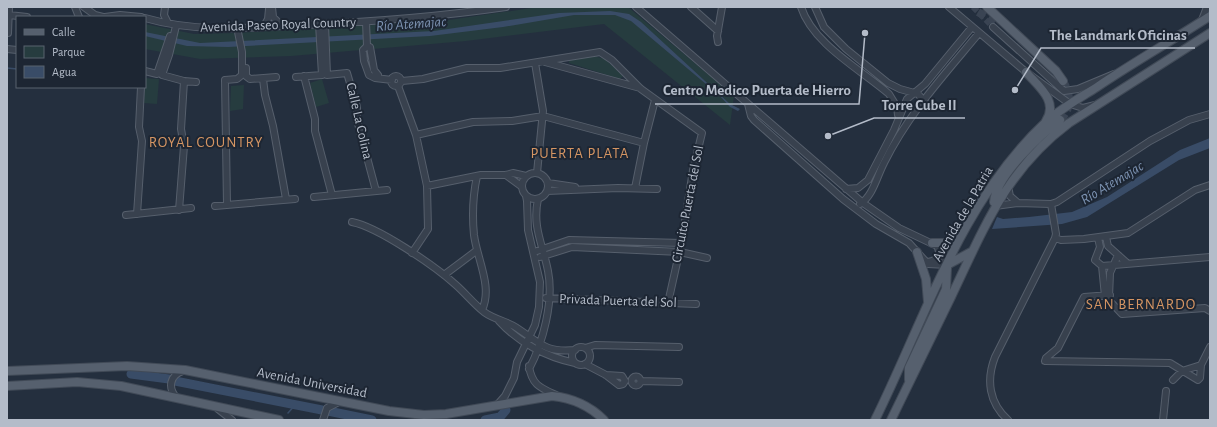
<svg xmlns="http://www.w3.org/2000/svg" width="1217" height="427" font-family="'Alegreya Sans',sans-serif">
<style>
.green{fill:#263c3f}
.water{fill:#394c67}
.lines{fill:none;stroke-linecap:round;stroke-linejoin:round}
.stream{stroke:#394c67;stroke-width:1.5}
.river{stroke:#394c67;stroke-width:9}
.minor-tunnel{stroke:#3a4453;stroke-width:6;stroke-dasharray:6 3;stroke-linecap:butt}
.major-tunnel{stroke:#3a4453;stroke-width:8;stroke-dasharray:8 4;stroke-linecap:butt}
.minor-casing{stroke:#565f6c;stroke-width:8}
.major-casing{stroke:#414a57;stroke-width:10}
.minor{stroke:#38414e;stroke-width:6}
.major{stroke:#56606e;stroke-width:8}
.labels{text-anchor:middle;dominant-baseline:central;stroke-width:4;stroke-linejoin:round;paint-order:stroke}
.street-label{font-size:14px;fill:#b4bcc9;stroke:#1d2633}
.water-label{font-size:15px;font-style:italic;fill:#7c92b1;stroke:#1d2633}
.neighbourhood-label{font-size:15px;letter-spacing:1px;fill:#d59563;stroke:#1d2633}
.leader{fill:none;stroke:#b4bcc9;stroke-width:1.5}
.callout-dot{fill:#b4bcc9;stroke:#1d2633;stroke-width:1.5}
.callout-label{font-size:15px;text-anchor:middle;font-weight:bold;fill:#b4bcc9;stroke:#1d2633;stroke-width:4;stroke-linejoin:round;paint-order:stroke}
</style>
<rect width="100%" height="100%" fill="#242f3e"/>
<path class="green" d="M 538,7 L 628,7 L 734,96 L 730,125 L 604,24 L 466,41 L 291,56 L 200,59 L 145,49 L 145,24 L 194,34 L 235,33 L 442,21 Z
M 594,56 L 605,59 L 623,76 L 620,79 L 569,63 L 569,60 Z
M 145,78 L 159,79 L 157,104 L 144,103 Z
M 322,79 L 329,103 L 316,107 L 310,83 Z
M 244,85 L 243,109 L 230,111 L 231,86 Z"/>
<path class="water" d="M 610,11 L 629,14 L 641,22 L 730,104 L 740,109 L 738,111 L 730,107 L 719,95 L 631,21 L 615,15 L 574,15 L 503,27 L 430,36 L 228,47 L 187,46 L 145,36 L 145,32 L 200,43 L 434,31 L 559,13 Z
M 1210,138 L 1210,148 L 1179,160 L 1087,217 L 1062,224 L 992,229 L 997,217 L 1003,219 L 1029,217 L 1072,212 L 1107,197 L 1180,150 Z"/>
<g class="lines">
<path class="stream" d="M 7,68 L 17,69
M 288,413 L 296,404"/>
<path class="river" d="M 131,374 L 169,379
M 175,381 L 322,410
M 328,411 L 372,420
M 485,420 L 500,417 L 506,410"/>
<path class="minor-tunnel" d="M 973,7 L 993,27"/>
<path class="major-tunnel" d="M 978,12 L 995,22
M 1060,120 C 1072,109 1071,94 1063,81"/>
<defs>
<path id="minor" d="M 75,7 L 79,17
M 84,7 L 95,15 L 103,17
M 165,7 L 164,15 L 168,23
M 272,7 L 273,17 L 282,26
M 636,7 L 863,203 L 899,228 L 937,246 L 943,254 L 947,265 L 928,264 L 909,243 L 876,224 L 843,199 L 754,120 L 751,116 L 748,104
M 691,7 L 718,31
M 801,7 C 813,44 860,69 889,94 L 897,107 L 898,115
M 815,7 L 824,27 L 846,49 L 888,83 L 900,89 L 918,94 L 923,100
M 949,7 L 1026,72 L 1070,104 L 1083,108 L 1095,105
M 9,15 L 27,17
M 105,17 L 120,15 L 141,17
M 145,18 C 196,33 249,28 301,25 C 371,22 437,17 506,7
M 1202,20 L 1207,7
M 366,22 L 367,46 L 370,47 L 374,70 L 378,75
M 325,24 L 327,75 L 347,73 L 357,107 L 357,120 L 376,191
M 176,26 L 169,55 L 162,75 L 184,81 L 196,82
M 264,26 L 268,19 L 269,9
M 993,27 L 1064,91 L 1078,89 L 1114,74
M 8,33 L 9,7
M 718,42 L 717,36 L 722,7
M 367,46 L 363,50 L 364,61 L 369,75 L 375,78 L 392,80
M 7,49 L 17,50
M 545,62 L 640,88
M 535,63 L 543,111 L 537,173
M 246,68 L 246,76 L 250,79 L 276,77
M 145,71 L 157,74 L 170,36
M391 81a5 5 0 1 1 10 0a5 5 0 1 1-10 0Z
M 304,76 L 315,119 L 315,131 L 332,195
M 296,77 L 322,75 L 319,24
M 263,79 L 265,95 L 273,126 L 286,199
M 402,81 L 423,79 L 467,68 L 500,68 L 600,52 L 612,60 L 641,89 L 702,133 L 693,170 L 682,240 L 668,303
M 398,86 L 416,135 L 427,186 L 428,229 L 412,253
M 416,135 L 473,122 L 512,121 L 543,116 L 644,143
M522 186a13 13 0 1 1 26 0a13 13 0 1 1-26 0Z
M 506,175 L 521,186
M 477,176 C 473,195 472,215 474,235 C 477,259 493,287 482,310
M 548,183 L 575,187
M 427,186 L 481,175 L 506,175 L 513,173 L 526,176
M 1008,186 L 1010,196 L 1018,203
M 635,188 L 644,143 L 655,100
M 846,189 L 858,188 L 868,180 L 894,130 L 907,99 L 925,84 L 972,27
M 547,191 L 618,188 L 657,189
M 314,197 L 387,190
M 860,204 C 873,196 877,176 884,163 C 908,114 945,74 979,33
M 227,205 L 225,80 L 237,79 L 242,75 L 242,52 L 237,27
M 215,206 L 295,199
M 995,206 L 1018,203 L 1051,204 L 1057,202 L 1150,141 L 1189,120 L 1210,114
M 179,210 L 184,146 L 181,129 L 184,81
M 137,214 L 142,141 L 139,127 L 141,87
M 126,215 L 191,208
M 352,222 C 378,227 435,266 456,285 C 466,294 474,304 484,312 C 495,320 507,321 517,328 C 540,343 545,353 575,350
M 1106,237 L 1108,246 L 1127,263
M 1055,238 L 1061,240 L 1084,239 L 1128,233 L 1195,190 L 1210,185
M 1098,238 L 1100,247 L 1095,260 L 1102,266 L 1210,257
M 537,251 L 569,240 L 682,243
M 540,257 L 572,247 L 680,252 L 707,258
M 926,262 C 935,262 941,256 938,248
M 1102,266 L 1105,296 L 1122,314 L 1205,308 L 1210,311
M 444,275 L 476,251
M 1110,295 L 1084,297 L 1058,348 L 1046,358 L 1045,361 L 1170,363 L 1198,380 L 1200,378 L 1201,365 L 1210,347
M 1109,297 L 1110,273 L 1118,255
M 546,298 L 696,304
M 499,321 C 518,342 546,357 575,363
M572 356a9 9 0 1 1 18 0a9 9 0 1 1-18 0Z
M 585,348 L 595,345 L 679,347
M 585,364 L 606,375 L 619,385 L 623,384 L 625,381
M 529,366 C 532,386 541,388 558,396
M 529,369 C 543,343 554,301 548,271 C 543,245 532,227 538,199
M 606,375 L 622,376 L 625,381
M631.5 381a4.5 4.5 0 1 1 9 0a4.5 4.5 0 1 1-9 0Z
M 1173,380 L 1182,371 L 1201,365
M 641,381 L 679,382
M 177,398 C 167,388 170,375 183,371
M 498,404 L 505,396 L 514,378 L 517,362 L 535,325 L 539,307 L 540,282 L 528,230 L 527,201 L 526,196
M 218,409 L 232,420
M 323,420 L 327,408 L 339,402
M 1008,420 C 989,403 986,380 995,357 L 1055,238 L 1056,234 L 1051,204
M 1163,420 L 1166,391"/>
<path id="major" d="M 987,7 L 1056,71 L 1063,81
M 1026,72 C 1038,86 1059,101 1046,121
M 994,202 C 996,176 1040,135 1060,120
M 932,243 L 949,243 L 961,235
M 917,252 L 926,279 L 928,302
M 947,265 L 971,252
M 7,371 L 127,366 L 185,370 L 389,411 L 424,415 L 446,414 L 552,396 C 572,398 589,405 604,420
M 909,380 L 909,368 L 946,289 L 947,268
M 7,386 L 77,382 L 121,386 L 279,420
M 875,420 C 925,319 961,201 1045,123 C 1061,108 1080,98 1097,87 C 1134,62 1173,40 1210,16
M 891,420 C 911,379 931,338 951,297 C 984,228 1006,170 1069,123 L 1210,33"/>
</defs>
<use href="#minor" class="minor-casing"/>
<use href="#major" class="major-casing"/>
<use href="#minor" class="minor"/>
<use href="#major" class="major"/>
</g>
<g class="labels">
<g class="street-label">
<text transform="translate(278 25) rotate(-2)">Avenida Paseo Royal Country</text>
<text transform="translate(359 121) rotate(77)">Calle La Colina</text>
<text transform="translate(688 204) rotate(-79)">Circuito Puerta del Sol</text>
<text transform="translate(963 214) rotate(-60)">Avenida de la Patria</text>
<text transform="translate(618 301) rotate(2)">Privada Puerta del Sol</text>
<text transform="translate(312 383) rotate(11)">Avenida Universidad</text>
</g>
<g class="water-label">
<text transform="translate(411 24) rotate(-4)">Río Atemajac</text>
<text transform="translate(1112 183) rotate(-31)">Río Atemajac</text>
</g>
<g class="neighbourhood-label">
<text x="206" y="142">ROYAL COUNTRY</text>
<text x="580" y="153">PUERTA PLATA</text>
<text x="1141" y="304">SAN BERNARDO</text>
</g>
</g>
<path class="leader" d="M1015 90L1041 48H1195M865 33L859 104H655M828 136L874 118H965"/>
<g class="callout-dot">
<circle cx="1015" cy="90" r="4"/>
<circle cx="865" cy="33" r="4"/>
<circle cx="828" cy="136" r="4"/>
</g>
<g class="callout-label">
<text x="1118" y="40">The Landmark Oficinas</text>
<text x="757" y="95">Centro Medico Puerta de Hierro</text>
<text x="919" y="110">Torre Cube II</text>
</g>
<rect width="1217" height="427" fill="none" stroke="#b4bcc9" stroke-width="16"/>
<rect x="16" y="16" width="130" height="72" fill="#1d2633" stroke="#59626f"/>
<rect x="24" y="29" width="20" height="6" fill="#56606e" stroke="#59626f"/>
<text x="52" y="36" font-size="12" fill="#b4bcc9">Calle</text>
<rect x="24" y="46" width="20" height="12" fill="#263c3f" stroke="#59626f"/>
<text x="52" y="56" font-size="12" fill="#b4bcc9">Parque</text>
<rect x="24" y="66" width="20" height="12" fill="#394c67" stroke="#59626f"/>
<text x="52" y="76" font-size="12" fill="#b4bcc9">Agua</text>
</svg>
